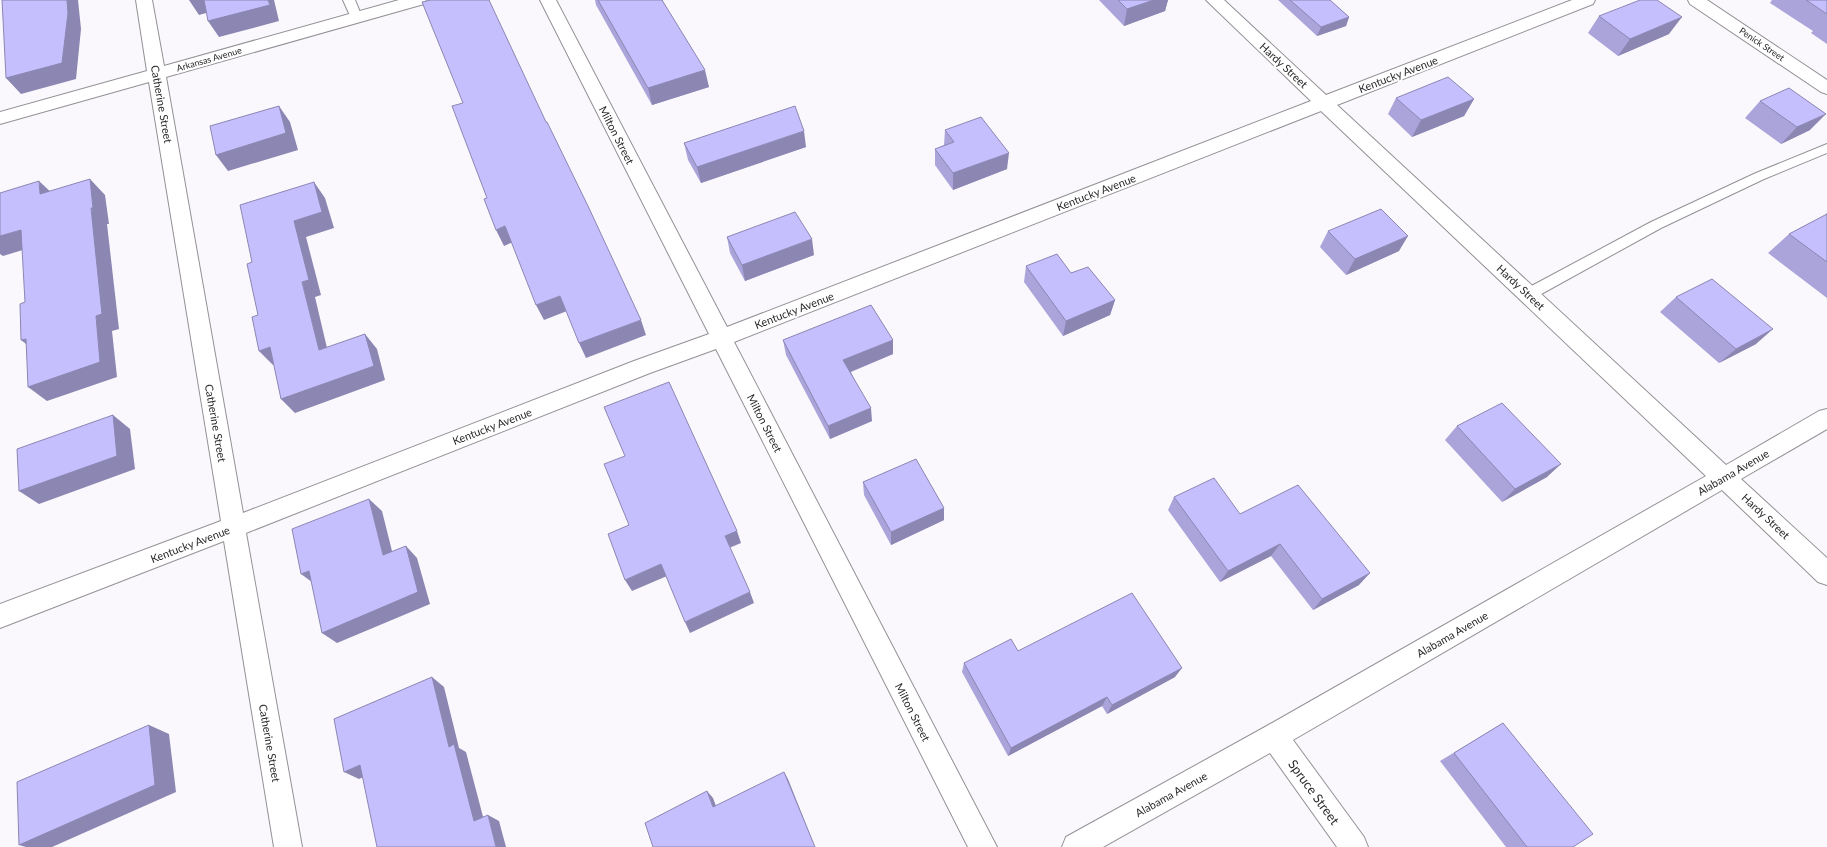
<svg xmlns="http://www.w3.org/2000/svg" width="1827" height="847" font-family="Lato,sans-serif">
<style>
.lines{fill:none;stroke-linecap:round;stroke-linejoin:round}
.lane-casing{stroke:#939195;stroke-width:2}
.street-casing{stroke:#939195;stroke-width:2}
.lane{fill:#fff;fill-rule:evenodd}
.street{fill:#fff;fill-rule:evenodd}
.wall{fill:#aaa4da}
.shaded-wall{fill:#8b86b2}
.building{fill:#c6bffe;stroke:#8b86b2}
.labels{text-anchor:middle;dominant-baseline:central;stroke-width:4;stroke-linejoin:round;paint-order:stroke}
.far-street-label{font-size:9px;fill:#2a292b;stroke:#fff}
.street-label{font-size:11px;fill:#2a292b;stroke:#fff}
.near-street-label{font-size:13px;fill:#2a292b;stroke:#fff}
</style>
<rect width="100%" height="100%" fill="#faf8fc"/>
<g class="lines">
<defs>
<path id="lane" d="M 343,0 L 355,0 L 362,17 L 360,20 L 352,20 Z
M 1827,144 L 1827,153 L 1764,179 L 1661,228 L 1534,298 L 1529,299 L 1524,298 L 1522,294 L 1524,290 L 1651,222 L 1756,173 Z"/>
<path id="street" d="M 136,0 L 152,0 L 164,66 L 399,0 L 426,0 L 424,4 L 166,77 L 243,513 L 634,361 L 709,334 L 540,0 L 556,0 L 727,327 L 1311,101 L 1206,0 L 1224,0 L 1326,95 L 1572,0 L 1595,0 L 1593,4 L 1337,105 L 1726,465 L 1819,411 L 1827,409 L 1827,429 L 1741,479 L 1827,558 L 1827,585 L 1818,582 L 1722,490 L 1293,740 L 1364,837 L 1368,847 L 1337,847 L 1270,753 L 1103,847 L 1062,847 L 1066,837 L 1265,727 L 1706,476 L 1321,111 L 734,342 L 997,847 L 968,847 L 716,349 L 650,373 L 246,533 L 302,847 L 274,847 L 224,541 L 0,628 L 0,604 L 221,521 L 149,82 L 0,124 L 0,112 L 147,71 Z
M 1688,0 L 1707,0 L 1827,80 L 1827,94 L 1821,92 L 1690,4 Z"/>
</defs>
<use href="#lane" class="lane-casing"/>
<use href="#street" class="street-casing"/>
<use href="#lane" class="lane"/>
<use href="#street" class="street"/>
</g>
<path class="wall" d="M 595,0 L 662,0 L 709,87 L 652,105 L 596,5 Z
M 1099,0 L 1168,0 L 1165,11 L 1124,26 Z
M 1278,0 L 1330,0 L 1349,17 L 1346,26 L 1317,36 Z
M 1772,0 L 1827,0 L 1827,44 L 1811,33 L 1813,31 L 1770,3 Z
M 1599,16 L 1669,34 L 1618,56 L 1588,33 Z
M 1396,98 L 1474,99 L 1464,116 L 1412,137 L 1388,114 Z
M 1760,101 L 1810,130 L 1781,144 L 1745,118 Z
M 945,130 L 1007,169 L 953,190 L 935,165 L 935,149 L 944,145 Z
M 684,143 L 806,147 L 701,183 L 688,160 Z
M 1827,213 L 1827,298 L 1768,253 L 1789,234 L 1825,215 Z
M 1328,231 L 1399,251 L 1346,275 L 1320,247 Z
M 727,237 L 814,255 L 745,281 L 730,253 Z
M 1026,266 L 1071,273 L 1115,300 L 1110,315 L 1063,336 L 1024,282 Z
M 1676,297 L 1756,344 L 1719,363 L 1660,312 Z
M 783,340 L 893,354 L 851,372 L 872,421 L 830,439 L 786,355 Z
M 1457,426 L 1547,477 L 1502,502 L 1445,440 Z
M 863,482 L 944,520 L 891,545 L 864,495 Z
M 1174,497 L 1240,514 L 1359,585 L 1313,610 L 1271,556 L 1220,582 L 1168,510 Z
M 1018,651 L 1175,677 L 1107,714 L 1102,706 L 1008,756 L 962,672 L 964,663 Z
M 1503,723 L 1573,847 L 1506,847 L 1440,761 L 1488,732 Z"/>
<path class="shaded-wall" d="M 67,0 L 78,0 L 81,29 L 76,79 L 21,94 L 6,78 Z
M 189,0 L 206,0 L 213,11 L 199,15 Z
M 268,0 L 274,0 L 279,21 L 219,37 L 208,21 Z
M 1154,0 L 1168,0 L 1165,11 L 1124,26 L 1127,9 Z
M 1349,17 L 1346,26 L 1317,36 L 1321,27 Z
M 1682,17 L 1669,34 L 1618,56 L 1630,39 Z
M 705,70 L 709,87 L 652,105 L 648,88 Z
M 1474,99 L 1464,116 L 1412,137 L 1421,120 Z
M 279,106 L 290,122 L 298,150 L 228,171 L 216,155 Z
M 1826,114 L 1810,130 L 1781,144 L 1797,127 Z
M 804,131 L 806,147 L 701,183 L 697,167 Z
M 1009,153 L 1007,169 L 953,190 L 953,173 Z
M 90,179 L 105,195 L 109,224 L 107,224 L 119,329 L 112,331 L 117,377 L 47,401 L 28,387 L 96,316 Z
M 39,181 L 56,197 L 40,194 Z
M 314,182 L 325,198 L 334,228 L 306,237 L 321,295 L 315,297 L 331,365 L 319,350 L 302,282 L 294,221 Z
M 505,226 L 513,242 L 504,246 L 496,230 Z
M 21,230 L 39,245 L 3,256 L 0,254 L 0,236 Z
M 1408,236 L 1399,251 L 1346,275 L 1355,259 Z
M 812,239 L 814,255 L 745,281 L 742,265 Z
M 560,296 L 567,311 L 544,320 L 536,305 Z
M 1115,300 L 1110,315 L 1063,336 L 1066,321 Z
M 641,320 L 646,335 L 586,358 L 579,343 Z
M 1773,329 L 1756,344 L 1719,363 L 1736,349 Z
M 365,334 L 377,349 L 385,380 L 295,413 L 281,399 Z
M 26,339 L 40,355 L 21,340 Z
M 893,340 L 893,354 L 845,374 L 843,360 Z
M 270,347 L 284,362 L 273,365 L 259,351 Z
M 871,408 L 872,421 L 830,439 L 828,426 Z
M 113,415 L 130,429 L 135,469 L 39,504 L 19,491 Z
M 1561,464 L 1547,477 L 1502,502 L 1515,489 Z
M 369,499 L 382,511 L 396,567 L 383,555 Z
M 944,508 L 944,520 L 891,545 L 891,532 Z
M 737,531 L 741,543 L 729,548 L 725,536 Z
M 1280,544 L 1271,556 L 1220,582 L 1228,571 Z
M 406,546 L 417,558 L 430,604 L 337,643 L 322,633 Z
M 661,564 L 667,576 L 632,591 L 625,580 Z
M 309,571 L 316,585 L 301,574 Z
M 1370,573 L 1359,585 L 1313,610 L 1322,599 Z
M 750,592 L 754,603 L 690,633 L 685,622 Z
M 1182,668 L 1175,677 L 1107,714 L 1112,705 Z
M 432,677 L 444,687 L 459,748 L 466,752 L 486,828 L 474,821 L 449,747 Z
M 1107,697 L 1102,706 L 1008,756 L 1011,748 Z
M 149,725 L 169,734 L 176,792 L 52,847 L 26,847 L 19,845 Z
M 360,765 L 374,772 L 359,779 L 344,772 Z
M 784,772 L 788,779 L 815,847 Z
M 707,791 L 713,798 L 719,814 L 713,807 Z
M 488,815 L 499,821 L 506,847 L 496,847 Z"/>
<path class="building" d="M 2,0 L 67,0 L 68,13 L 62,63 L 6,78 Z
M 204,0 L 268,0 L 270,5 L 208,21 Z
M 431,0 L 489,0 L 546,122 L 547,122 L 588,206 L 641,320 L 579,343 L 560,296 L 536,305 L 505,226 L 496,230 L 484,199 L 487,198 L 452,106 L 463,103 L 422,2 Z
M 598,0 L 662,0 L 705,70 L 648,88 Z
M 1118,0 L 1154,0 L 1127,9 Z
M 1290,0 L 1330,0 L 1349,17 L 1321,27 Z
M 1640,0 L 1657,0 L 1682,17 L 1630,39 L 1599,16 Z
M 1806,0 L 1827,0 L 1827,14 Z
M 1448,77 L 1474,99 L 1421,120 L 1396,98 Z
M 1789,88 L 1826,114 L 1797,127 L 1760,101 Z
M 279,106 L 286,133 L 216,155 L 210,126 Z
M 795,106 L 804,131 L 697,167 L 684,143 Z
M 981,117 L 1009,153 L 953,173 L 935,149 L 954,142 L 945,130 Z
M 90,179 L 93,208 L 91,208 L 102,314 L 96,316 L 100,362 L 28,387 L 26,339 L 21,340 L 20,304 L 25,302 L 21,230 L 0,236 L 0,193 L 39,181 L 40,194 Z
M 314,182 L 322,212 L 294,221 L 309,280 L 302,282 L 319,350 L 365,334 L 374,366 L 281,399 L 270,347 L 259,351 L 252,317 L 258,315 L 247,264 L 252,262 L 240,205 Z
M 1381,209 L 1408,236 L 1355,259 L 1328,231 Z
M 795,212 L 812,239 L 742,265 L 727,237 Z
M 1827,214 L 1827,262 L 1789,234 Z
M 1057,254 L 1071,273 L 1088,267 L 1115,300 L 1066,321 L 1026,266 Z
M 1712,279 L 1773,329 L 1736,349 L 1676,297 Z
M 871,305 L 893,340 L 843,360 L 871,408 L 828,426 L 783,340 Z
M 669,382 L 737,531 L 725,536 L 750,592 L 685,622 L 661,564 L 625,580 L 608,534 L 629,525 L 604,464 L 625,456 L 604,407 Z
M 1502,403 L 1561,464 L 1515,489 L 1457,426 Z
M 113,415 L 117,456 L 19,491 L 17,449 Z
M 916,459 L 944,508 L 891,532 L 863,482 Z
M 1214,478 L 1240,514 L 1298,485 L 1370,573 L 1322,599 L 1280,544 L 1228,571 L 1174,497 Z
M 369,499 L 383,555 L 406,546 L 418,592 L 322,633 L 309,571 L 301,574 L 292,529 Z
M 1132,593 L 1182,668 L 1112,705 L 1107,697 L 1011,748 L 964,663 L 1011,639 L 1018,651 Z
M 432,677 L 449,747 L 454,744 L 474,821 L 488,815 L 496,847 L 377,847 L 360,765 L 344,772 L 334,719 Z
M 1503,723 L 1593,834 L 1573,847 L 1527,847 L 1454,753 Z
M 149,725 L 155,785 L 19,845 L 17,782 Z
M 784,772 L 815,847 L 653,847 L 645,823 L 707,791 L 713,807 Z"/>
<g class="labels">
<g class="far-street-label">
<text transform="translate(1762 44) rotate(34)">Penick Street</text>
<text transform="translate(209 59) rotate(-16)">Arkansas Avenue</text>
</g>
<g class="street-label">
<text transform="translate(1284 65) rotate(43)">Hardy Street</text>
<text transform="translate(1398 74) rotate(-21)">Kentucky Avenue</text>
<text transform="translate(162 104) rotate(80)">Catherine Street</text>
<text transform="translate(617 135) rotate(63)">Milton Street</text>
<text transform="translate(1096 192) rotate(-21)">Kentucky Avenue</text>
<text transform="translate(1521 287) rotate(43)">Hardy Street</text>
<text transform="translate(794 310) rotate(-21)">Kentucky Avenue</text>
<text transform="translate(216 423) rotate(80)">Catherine Street</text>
<text transform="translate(765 423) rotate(63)">Milton Street</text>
<text transform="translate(492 426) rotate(-21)">Kentucky Avenue</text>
<text transform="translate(1733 472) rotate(-30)">Alabama Avenue</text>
<text transform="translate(1766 516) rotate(43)">Hardy Street</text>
<text transform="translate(190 544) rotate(-21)">Kentucky Avenue</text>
<text transform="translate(1452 634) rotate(-30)">Alabama Avenue</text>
<text transform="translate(913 712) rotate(63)">Milton Street</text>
<text transform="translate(270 743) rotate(80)">Catherine Street</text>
<text transform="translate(1171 794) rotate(-29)">Alabama Avenue</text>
</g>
<g class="near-street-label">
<text transform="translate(1314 792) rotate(54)">Spruce Street</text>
</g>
</g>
</svg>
